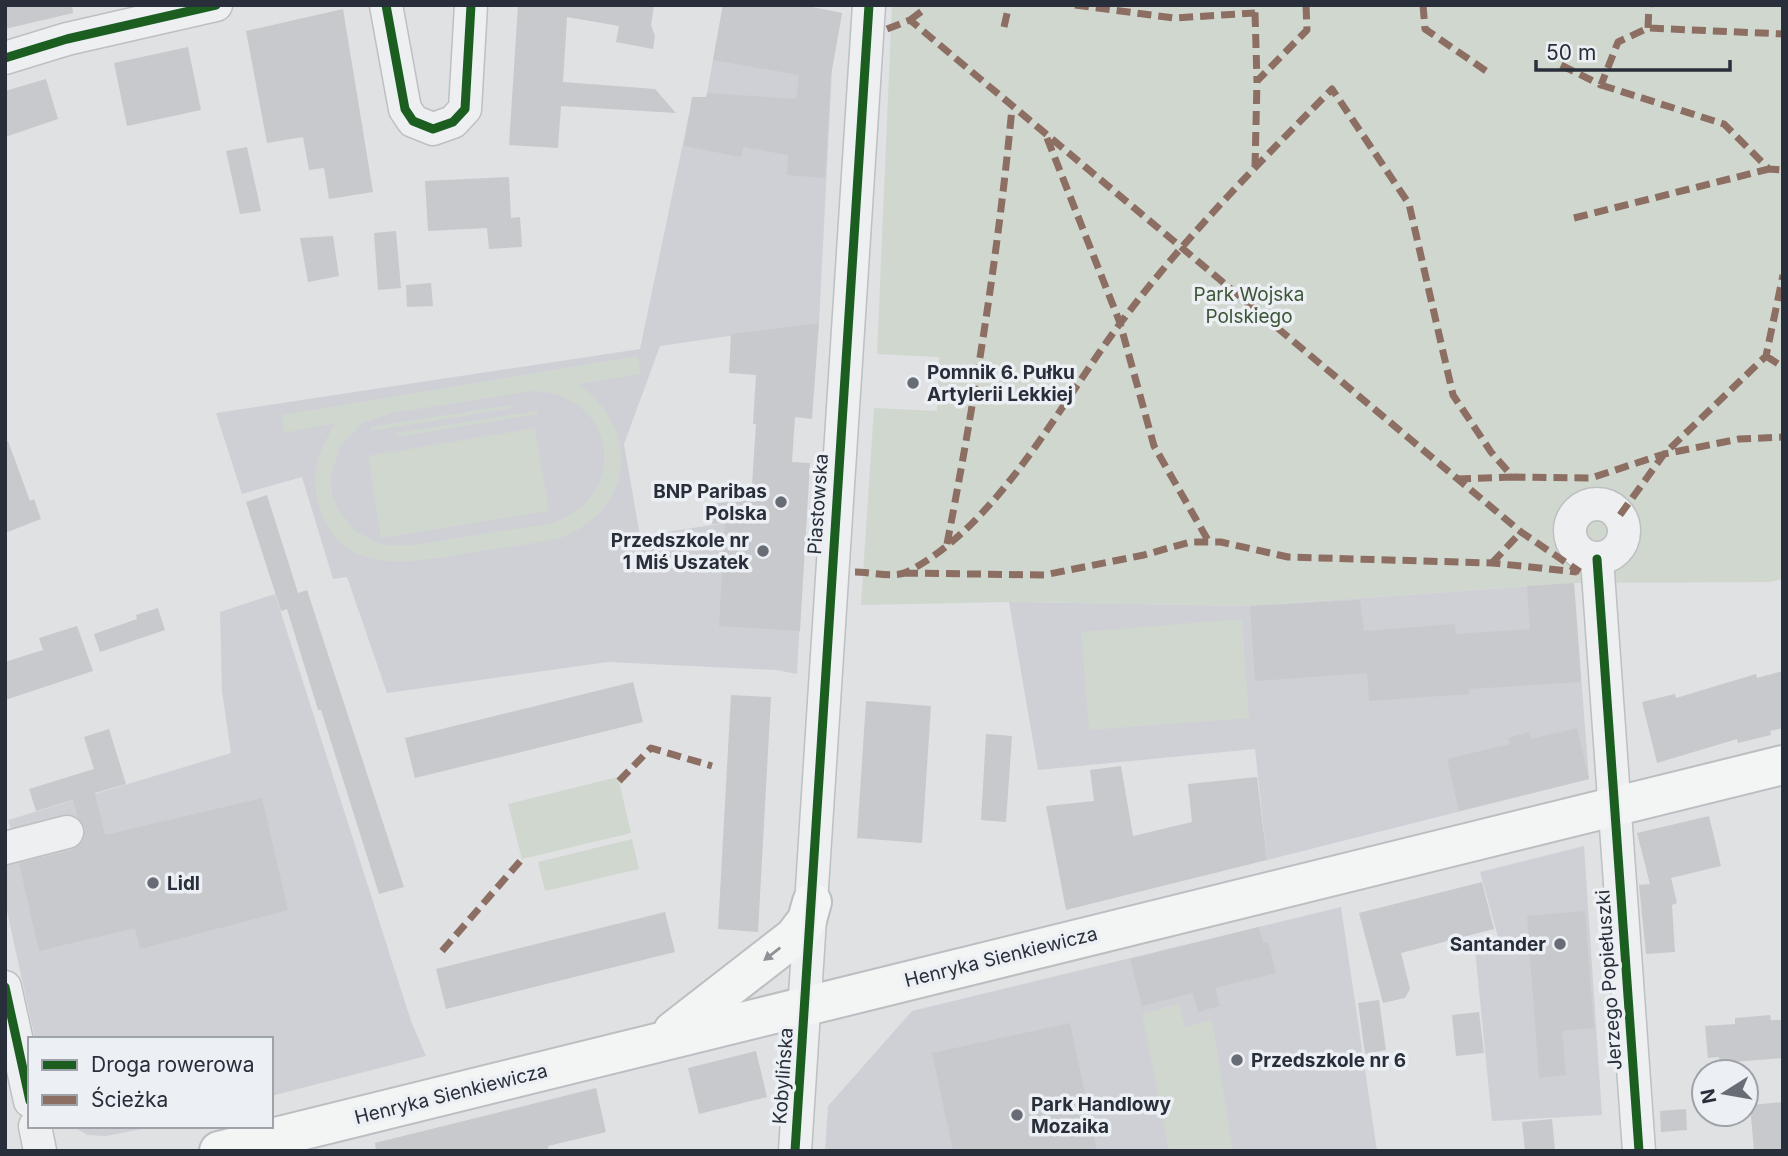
<svg xmlns="http://www.w3.org/2000/svg" width="1788" height="1156" font-family="Inter,sans-serif">
<style>
.built{fill:#ced0d6}
.green{fill:#d0d7cf;fill-rule:evenodd}
.building{fill:#c7c9cc}
.lines{fill:none;stroke-linecap:round;stroke-linejoin:round}
.minor-casing{stroke:#bdbfc1;stroke-width:35}
.major-casing{stroke:#bcbec1;stroke-width:42}
.minor{stroke:#eeeff0;stroke-width:32}
.major{stroke:#f3f4f4;stroke-width:38}
.quiet{stroke:#8d6e63;stroke-width:7;stroke-dasharray:14 7;stroke-linecap:butt}
.cycleway-casing{stroke:#eceff3;stroke-width:13}
.cycleway{stroke:#1b5e20;stroke-width:9}
.oneway{fill:#8e9297}
.poi-dot{fill:#686d75;stroke:#eceff3;stroke-width:2.5}
.labels{text-anchor:middle;dominant-baseline:central;stroke-width:7;stroke-linejoin:round;paint-order:stroke}
.park-label{font-size:19px;fill:#3c5537;stroke:#eceff3}
.poi-label{font-size:19px;font-weight:bold;fill:#282f3a;stroke:#eceff3;text-anchor:start}
.street-label{font-size:19px;fill:#282f3a;stroke:#eceff3}
</style>
<rect width="100%" height="100%" fill="#dfe1e3"/>
<path class="built" d="M 723,5 L 801,5 L 842,13 L 832,70 L 819,323 L 660,346 L 624,444 L 640,536 L 725,523 L 805,522 L 797,674 L 776,670 L 608,662 L 387,693 L 347,577 L 333,579 L 302,477 L 242,494 L 216,413 L 640,349 L 689,114 L 703,115 Z
M 1574,583 L 1589,779 L 1267,860 L 1255,749 L 1038,770 L 1009,602 L 1250,606 Z
M 275,594 L 411,1021 L 426,1056 L 271,1096 L 271,1039 L 35,1039 L 5,902 L 5,839 L 13,836 L 8,820 L 231,753 L 222,691 L 220,612 Z
M 1584,846 L 1602,1115 L 1492,1121 L 1475,950 L 1500,944 L 1480,872 Z
M 1341,907 L 1377,1151 L 825,1151 L 828,1106 L 912,1011 Z
M 71,1126 L 157,1126 L 106,1136 L 88,1135 Z"/>
<path class="green" d="M 892,5 L 1783,5 L 1783,579 L 1770,582 L 1574,583 L 1250,606 L 1009,602 L 861,605 L 874,408 L 937,411 L 939,357 L 877,354 Z
M 638,356 L 641,374 L 578,384 C 643,431 634,511 558,539 C 528,544 498,549 468,553 C 414,562 342,578 320,509 C 309,476 318,450 336,423 L 284,433 L 281,415 ZM 533,391 C 616,394 632,494 553,523 L 414,545 L 382,545 L 355,531 L 337,508 L 332,493 L 331,477 L 340,446 L 362,423 L 392,413 Z
M 511,405 L 512,408 L 371,431 L 370,427 Z
M 537,411 L 538,414 L 397,437 L 396,433 Z
M 535,428 L 549,511 L 381,538 L 368,456 Z
M 1242,619 L 1249,718 L 1089,730 L 1081,632 Z
M 618,777 L 631,833 L 522,859 L 508,804 Z
M 632,839 L 639,869 L 545,891 L 538,862 Z
M 1179,1004 L 1185,1027 L 1212,1020 L 1233,1151 L 1169,1151 L 1142,1014 Z"/>
<path class="building" d="M 5,5 L 72,5 L 73,13 L 5,29 Z
M 518,5 L 654,5 L 651,25 L 655,36 L 653,49 L 616,42 L 619,26 L 567,17 L 563,82 L 655,89 L 676,113 L 561,106 L 558,148 L 509,145 Z
M 723,5 L 801,5 L 842,13 L 831,74 L 825,178 L 787,175 L 788,155 L 743,147 L 741,157 L 684,146 L 692,97 L 706,97 L 707,93 L 796,99 L 799,75 L 713,60 Z
M 343,9 L 373,192 L 329,199 L 324,168 L 309,170 L 303,137 L 267,143 L 246,31 Z
M 188,47 L 201,110 L 127,126 L 114,63 Z
M 46,79 L 58,119 L 5,137 L 5,91 Z
M 247,147 L 261,211 L 240,214 L 226,151 Z
M 509,177 L 511,218 L 520,217 L 522,247 L 489,249 L 487,228 L 428,231 L 425,181 Z
M 396,231 L 401,288 L 378,290 L 374,233 Z
M 333,236 L 339,276 L 308,282 L 300,238 Z
M 431,283 L 433,306 L 407,307 L 406,285 Z
M 819,323 L 812,419 L 795,417 L 792,462 L 810,463 L 800,631 L 719,626 L 725,523 L 712,524 L 709,504 L 751,500 L 756,424 L 753,424 L 756,375 L 729,373 L 731,334 Z
M 5,441 L 8,441 L 30,501 L 34,499 L 41,519 L 5,533 Z
M 267,495 L 298,593 L 307,590 L 404,887 L 379,894 L 321,710 L 318,710 L 287,609 L 281,611 L 246,502 Z
M 1574,583 L 1581,682 L 1469,689 L 1469,694 L 1369,701 L 1367,673 L 1255,681 L 1250,606 L 1360,600 L 1364,631 L 1455,624 L 1456,634 L 1530,629 L 1527,586 Z
M 158,608 L 165,630 L 100,652 L 94,634 L 137,619 L 136,615 Z
M 77,626 L 93,671 L 5,700 L 5,662 L 43,650 L 39,638 Z
M 1783,671 L 1783,728 L 1770,731 L 1771,735 L 1738,743 L 1737,739 L 1657,763 L 1642,702 L 1675,694 L 1676,698 L 1756,674 L 1757,678 Z
M 633,682 L 643,722 L 415,778 L 405,738 Z
M 731,695 L 771,697 L 758,932 L 718,929 Z
M 866,701 L 931,706 L 922,843 L 857,838 Z
M 1577,728 L 1589,779 L 1459,811 L 1447,759 L 1510,744 L 1508,738 L 1529,732 L 1531,739 Z
M 109,729 L 126,784 L 95,793 L 105,835 L 262,798 L 288,910 L 140,949 L 135,928 L 39,951 L 19,863 L 72,850 L 83,840 L 85,828 L 78,818 L 73,800 L 36,811 L 29,789 L 94,769 L 84,737 Z
M 986,734 L 1012,736 L 1006,822 L 981,820 Z
M 1121,766 L 1133,836 L 1192,822 L 1188,784 L 1257,777 L 1267,860 L 1066,910 L 1046,806 L 1094,801 L 1090,770 Z
M 1709,816 L 1721,866 L 1671,878 L 1677,903 L 1672,905 L 1675,952 L 1646,954 L 1639,885 L 1650,884 L 1637,833 Z
M 1482,882 L 1494,929 L 1401,953 L 1410,989 L 1405,998 L 1383,1003 L 1359,913 Z
M 1585,911 L 1594,1028 L 1562,1031 L 1566,1075 L 1539,1078 L 1527,916 Z
M 665,912 L 675,952 L 446,1009 L 436,969 Z
M 1259,927 L 1263,943 L 1268,942 L 1276,973 L 1215,988 L 1220,1006 L 1198,1012 L 1193,993 L 1142,1006 L 1130,959 Z
M 1379,1000 L 1386,1050 L 1365,1054 L 1358,1003 Z
M 1479,1012 L 1484,1053 L 1456,1056 L 1452,1015 Z
M 1770,1015 L 1771,1020 L 1783,1020 L 1783,1058 L 1720,1063 L 1719,1057 L 1708,1058 L 1705,1026 L 1735,1024 L 1735,1018 Z
M 1070,1023 L 1097,1151 L 953,1151 L 932,1053 Z
M 756,1051 L 767,1097 L 699,1114 L 688,1068 Z
M 596,1088 L 606,1132 L 548,1146 L 549,1151 L 376,1151 L 375,1143 Z
M 1783,1102 L 1783,1151 L 1754,1151 L 1750,1105 Z
M 1686,1109 L 1687,1130 L 1661,1132 L 1660,1111 Z
M 1552,1119 L 1555,1151 L 1525,1151 L 1522,1122 Z"/>
<g class="lines">
<defs>
<path id="minor" d="M 386,5 L 405,109 L 413,121 L 433,129 L 453,122 L 465,109 L 471,5
M 5,58 L 67,39 L 216,5
M1570 531a27 27 0 1 1 54 0a27 27 0 1 1-54 0Z
M 1597,559 L 1639,1151
M 5,848 L 67,832
M 5,987 L 30,1101
M 35,1126 L 40,1151
M 795,1151 L 869,5"/>
<path id="major" d="M 673,1031 L 794,937 L 807,920 L 812,902
M 219,1151 L 1783,765"/>
</defs>
<use href="#minor" class="minor-casing"/>
<use href="#major" class="major-casing"/>
<use href="#minor" class="minor"/>
<use href="#major" class="major"/>
<path class="quiet" d="M 1075,5 L 1174,18 L 1255,13 L 1256,5
M 1423,5 L 1425,29 L 1489,73
M 1255,13 L 1257,81
M 910,20 L 922,11
M 1004,27 L 1009,5
M 1648,28 L 1649,5
M 887,29 L 910,20 L 1521,532 L 1580,572
M 1561,65 L 1601,85 L 1618,42 L 1648,28 L 1783,34
M 1601,85 L 1724,124 L 1769,169 L 1783,170
M 1047,138 L 1120,323 L 1154,446 L 1209,542
M 1255,167 L 1257,81 L 1307,30 L 1306,5
M 1574,218 L 1769,169
M 1766,356 L 1783,367
M 1457,479 L 1513,477
M 1620,515 L 1664,454 L 1766,356 L 1783,275
M 947,544 C 975,399 998,255 1012,108
M 1492,563 L 1521,532
M 855,572 C 869,572 895,578 907,572 C 998,526 1060,404 1119,325 C 1182,240 1258,164 1332,89 L 1409,204 L 1453,395 L 1491,452 L 1513,477 L 1591,478 L 1664,454 L 1739,439 L 1783,437
M 904,573 L 1044,575 L 1144,555 L 1190,542 L 1221,542 L 1288,557 L 1492,563 L 1577,572
M 619,781 L 651,748 L 712,766
M 442,951 L 522,859"/>
<defs>
<path id="cycleway" d="M 386,5 L 405,109 L 413,121 L 433,129 L 453,122 L 465,109 L 471,5
M 5,58 L 67,39 L 216,5
M 1597,559 L 1639,1151
M 5,987 L 30,1101
M 795,1151 L 869,5"/>
</defs>
<use href="#cycleway" class="cycleway-casing"/>
<use href="#cycleway" class="cycleway"/>
</g>
<defs><path id="oneway-solid" d="M-6-.8H1V-3.2L6.5 0L1 3.2V.8H-6Z" transform="scale(1.75)"/></defs>
<use class="oneway" href="#oneway-solid" transform="translate(772 954) rotate(142)"/>
<g class="poi-dot">
<circle cx="913" cy="383" r="7"/>
<circle cx="781" cy="502" r="7"/>
<circle cx="763" cy="551" r="7"/>
<circle cx="153" cy="883" r="7"/>
<circle cx="1560" cy="944" r="7"/>
<circle cx="1237" cy="1060" r="7"/>
<circle cx="1017" cy="1115" r="7"/>
</g>
<g class="labels">
<g class="park-label">
<text x="1249" y="294">Park Wojska<tspan x="1249" dy="22">Polskiego</tspan></text>
</g>
<g class="poi-label">
<text x="927" y="372">Pomnik 6. Pułku<tspan x="927" dy="22">Artylerii Lekkiej</tspan></text>
<text x="767" y="491" text-anchor="end">BNP Paribas<tspan x="767" dy="22">Polska</tspan></text>
<text x="749" y="540" text-anchor="end">Przedszkole nr<tspan x="749" dy="22">1 Miś Uszatek</tspan></text>
<text x="167" y="883">Lidl</text>
<text x="1546" y="944" text-anchor="end">Santander</text>
<text x="1251" y="1060">Przedszkole nr 6</text>
<text x="1031" y="1104">Park Handlowy<tspan x="1031" dy="22">Mozaika</tspan></text>
</g>
<g class="street-label">
<text transform="translate(818 504) rotate(-86)">Piastowska</text>
<text transform="translate(1001 957) rotate(-14)">Henryka Sienkiewicza</text>
<text transform="translate(1609 980) rotate(-94)">Jerzego Popiełuszki</text>
<text transform="translate(783 1076) rotate(-86)">Kobylińska</text>
<text transform="translate(451 1094) rotate(-14)">Henryka Sienkiewicza</text>
</g>
</g>
<rect width="1788" height="1156" fill="none" stroke="#282f3a" stroke-width="14"/>
<rect x="28" y="1037" width="245" height="91" fill="#eceff3" stroke="#9ea2a9" stroke-width="2"/>
<rect x="42" y="1060" width="35" height="10" fill="#1b5e20" stroke="#9ea2a9" stroke-width="2"/>
<text x="91" y="1072" font-size="21" fill="#282f3a">Droga rowerowa</text>
<rect x="42" y="1095" width="35" height="10" fill="#8d6e63" stroke="#9ea2a9" stroke-width="2"/>
<text x="91" y="1107" font-size="21" fill="#282f3a">Ścieżka</text>
<g transform="translate(1725 1093) rotate(259)"><circle r="33" fill="#eceff3" stroke="#9ea2a9" stroke-width="2"/>
<path d="M0-5L12 26L0 18L-12 26Z" fill="#686d75"/>
<text y="-10" font-size="19" font-weight="bold" text-anchor="middle" fill="#282f3a">N</text>
</g>
<path d="M1536 60v10h194v-10" fill="none" stroke="#282f3a" stroke-width="3.5"/>
<text x="1546" y="60" font-size="21" fill="#282f3a" stroke="#eceff3" stroke-width="5" paint-order="stroke">50 m</text>
</svg>
